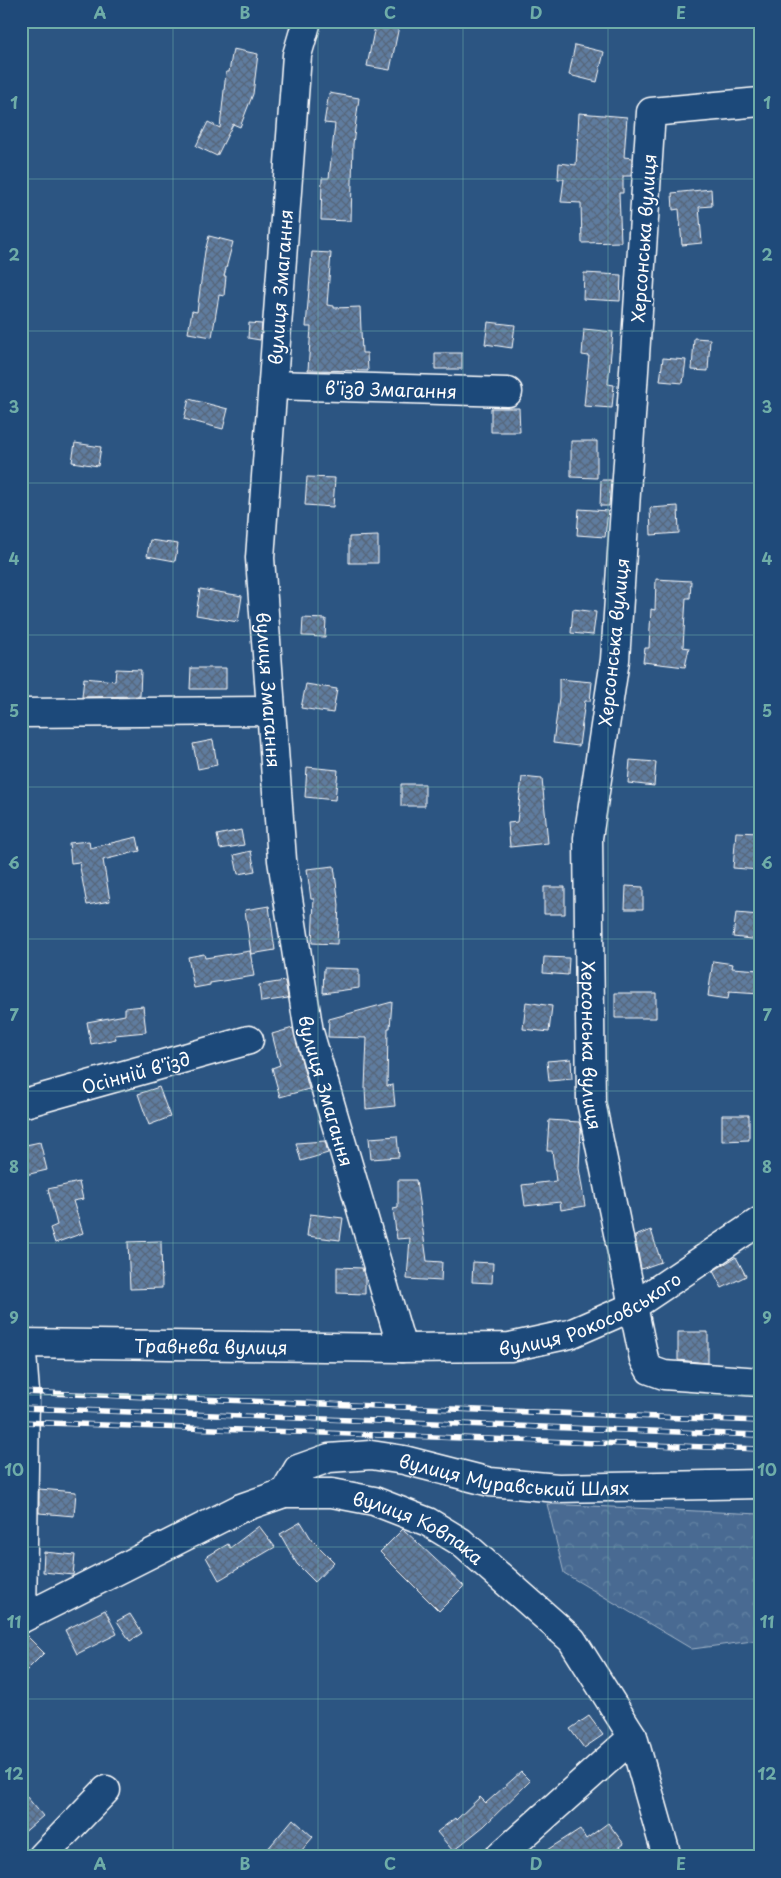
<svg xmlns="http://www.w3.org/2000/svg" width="781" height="1878" font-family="'Playpen Sans',sans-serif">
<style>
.forest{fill:url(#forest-crowns);stroke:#a4b5c8}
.building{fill:url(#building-cross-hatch);stroke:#fff}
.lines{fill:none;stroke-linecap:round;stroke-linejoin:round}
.minor-casing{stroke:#fff;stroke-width:31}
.minor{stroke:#1f4a7a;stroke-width:28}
.rail-casing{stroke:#fff;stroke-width:5.5}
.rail{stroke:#1f4a7a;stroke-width:4;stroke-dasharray:11;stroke-linecap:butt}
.grid{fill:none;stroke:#6fada8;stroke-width:1;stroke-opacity:0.55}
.labels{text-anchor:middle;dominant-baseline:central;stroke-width:4.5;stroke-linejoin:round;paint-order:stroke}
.street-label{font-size:18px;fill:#fff;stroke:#1f4a7a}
.neatline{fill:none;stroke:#6fada8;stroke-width:2}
.grid-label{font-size:16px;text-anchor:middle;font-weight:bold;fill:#6fada8}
</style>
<defs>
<pattern id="forest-crowns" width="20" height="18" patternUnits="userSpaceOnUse" patternTransform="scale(1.25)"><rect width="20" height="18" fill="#486b92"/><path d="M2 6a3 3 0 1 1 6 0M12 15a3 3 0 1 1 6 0" fill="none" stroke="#6381a2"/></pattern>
<pattern id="building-cross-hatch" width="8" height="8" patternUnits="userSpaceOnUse" patternTransform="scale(1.25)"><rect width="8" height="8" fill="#5e7c9f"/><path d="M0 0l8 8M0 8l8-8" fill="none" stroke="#56667a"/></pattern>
</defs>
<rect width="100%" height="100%" fill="#2c5582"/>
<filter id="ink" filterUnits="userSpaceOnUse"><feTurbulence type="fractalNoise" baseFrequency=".02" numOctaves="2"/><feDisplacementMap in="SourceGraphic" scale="10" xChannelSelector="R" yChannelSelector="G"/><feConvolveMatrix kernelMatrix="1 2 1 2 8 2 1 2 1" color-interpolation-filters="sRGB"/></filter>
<g filter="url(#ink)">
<path class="forest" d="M 547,1504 L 760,1514 L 760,1640 L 692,1649 L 564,1573 Z"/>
<path class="building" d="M 376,21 L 400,21 L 390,70 L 367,66 Z
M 575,45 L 604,52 L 597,82 L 569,75 Z
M 233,49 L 258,54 L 253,94 L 240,127 L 233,124 L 217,156 L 196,146 L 208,122 L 220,128 L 226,72 L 229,72 Z
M 329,93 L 359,98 L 353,144 L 351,221 L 321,220 L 322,178 L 329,178 L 335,124 L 324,123 Z
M 579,113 L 627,117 L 624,157 L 632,158 L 631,176 L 623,176 L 623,193 L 619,193 L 621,242 L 582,243 L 581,203 L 561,202 L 564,179 L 558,179 L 559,163 L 576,165 Z
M 711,189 L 712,206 L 699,207 L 702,243 L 682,245 L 679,209 L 673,210 L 672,193 Z
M 209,236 L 233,242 L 224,276 L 226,276 L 224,296 L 219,295 L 212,337 L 188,333 L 192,311 L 197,312 L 205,251 Z
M 312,252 L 331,253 L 327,305 L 334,306 L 334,308 L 360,307 L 362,353 L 367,353 L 368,371 L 308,370 L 311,327 L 306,327 Z
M 584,273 L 621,275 L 620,301 L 583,299 Z
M 488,322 L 515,325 L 512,348 L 485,344 Z
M 249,323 L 262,324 L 260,340 L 248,338 Z
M 584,329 L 613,332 L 608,384 L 614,385 L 612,408 L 584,406 L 589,356 L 582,355 Z
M 694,338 L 710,339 L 708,371 L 692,370 Z
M 435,353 L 462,353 L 462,369 L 435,369 Z
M 663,358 L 686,360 L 683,383 L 660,381 Z
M 189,399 L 228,409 L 223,429 L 184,419 Z
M 491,408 L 519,408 L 520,432 L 491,432 Z
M 571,441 L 597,441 L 597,478 L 571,477 Z
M 75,443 L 101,447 L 98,466 L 72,462 Z
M 307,477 L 335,478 L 333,507 L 305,505 Z
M 601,480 L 611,480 L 609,506 L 600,506 Z
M 678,506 L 679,533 L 651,535 L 650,508 Z
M 579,509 L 608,511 L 605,537 L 577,535 Z
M 378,536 L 378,563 L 349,563 L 349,537 Z
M 150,540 L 178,544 L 175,561 L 147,556 Z
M 656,579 L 691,581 L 690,598 L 686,598 L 683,647 L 689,648 L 685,667 L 643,662 L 645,648 L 649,648 L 651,609 L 655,610 Z
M 200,589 L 242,596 L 238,622 L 196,615 Z
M 573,609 L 596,612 L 593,635 L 571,633 Z
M 303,618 L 326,619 L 325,637 L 302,636 Z
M 191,668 L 226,668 L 226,689 L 190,689 Z
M 116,669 L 141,670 L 140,696 L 82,697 L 84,678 L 115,681 Z
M 559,679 L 592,682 L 590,701 L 585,701 L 579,746 L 553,743 L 559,698 Z
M 306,684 L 337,689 L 333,713 L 301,708 Z
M 213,740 L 217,765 L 198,769 L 193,744 Z
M 630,760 L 656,762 L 654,786 L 628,783 Z
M 307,767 L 338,770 L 335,800 L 305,797 Z
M 522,777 L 542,779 L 548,843 L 510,847 L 508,823 L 517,822 Z
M 401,784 L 425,784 L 425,806 L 401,806 Z
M 241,830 L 244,845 L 220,849 L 217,835 Z
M 736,832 L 760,833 L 760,870 L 733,868 Z
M 137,837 L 140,851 L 103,860 L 110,901 L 87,905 L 79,862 L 71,863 L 69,843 L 89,841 L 90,848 Z
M 251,851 L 255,871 L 238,874 L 234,855 Z
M 334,866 L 339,905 L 337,944 L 312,943 L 314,899 L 311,899 L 307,869 Z
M 626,886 L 643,887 L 643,909 L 625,909 Z
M 544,887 L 565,887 L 565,914 L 544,914 Z
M 269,906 L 275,950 L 251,954 L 245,910 Z
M 736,913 L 760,915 L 760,940 L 733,937 Z
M 250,951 L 254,976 L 210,983 L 210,985 L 194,988 L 188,957 L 204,954 L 205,958 Z
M 544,957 L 569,958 L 568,975 L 543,973 Z
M 713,961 L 733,964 L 732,968 L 760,970 L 760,994 L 729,992 L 728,999 L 708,996 Z
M 324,968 L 359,969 L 359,988 L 323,993 Z
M 285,981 L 288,998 L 261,1002 L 259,985 Z
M 615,993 L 656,993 L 656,1018 L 615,1018 Z
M 392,1002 L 390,1028 L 388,1028 L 387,1086 L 393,1085 L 395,1106 L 366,1109 L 365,1088 L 367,1038 L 328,1037 L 329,1019 Z
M 526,1002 L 552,1006 L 549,1032 L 523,1029 Z
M 143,1006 L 146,1032 L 115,1035 L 116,1039 L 91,1044 L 87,1022 L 125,1015 L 125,1008 Z
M 293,1028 L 309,1089 L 280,1097 L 272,1068 L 280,1065 L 272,1034 Z
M 571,1059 L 572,1079 L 549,1081 L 547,1061 Z
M 159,1087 L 170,1117 L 149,1125 L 138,1094 Z
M 722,1115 L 749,1115 L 749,1140 L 722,1141 Z
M 549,1120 L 579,1122 L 581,1129 L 579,1168 L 585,1206 L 561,1210 L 560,1202 L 525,1206 L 522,1185 L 556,1181 L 552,1151 L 547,1151 Z
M 397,1136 L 399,1157 L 371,1159 L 369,1138 Z
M 325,1141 L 328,1153 L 301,1161 L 296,1143 Z
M 40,1142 L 47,1170 L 21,1176 L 21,1146 Z
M 398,1180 L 416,1180 L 427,1261 L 442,1262 L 441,1281 L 407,1279 L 410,1238 L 397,1239 L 393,1209 L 398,1208 Z
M 79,1182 L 83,1199 L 73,1201 L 83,1233 L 55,1243 L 50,1228 L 57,1225 L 48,1189 Z
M 310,1214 L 343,1218 L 340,1240 L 307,1236 Z
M 651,1230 L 661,1262 L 641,1269 L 635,1236 Z
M 161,1241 L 162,1288 L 130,1289 L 128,1242 Z
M 736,1257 L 746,1276 L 722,1288 L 713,1271 Z
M 473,1262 L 493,1263 L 492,1283 L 472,1282 Z
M 337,1267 L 362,1268 L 365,1279 L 365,1294 L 337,1293 Z
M 678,1332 L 708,1332 L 708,1363 L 678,1360 Z
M 39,1489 L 76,1492 L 74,1516 L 39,1513 Z
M 301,1522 L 312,1540 L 334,1562 L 315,1582 L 297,1564 L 280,1534 Z
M 259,1526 L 275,1547 L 219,1580 L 206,1557 L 228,1544 L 230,1548 Z
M 403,1529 L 464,1586 L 439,1611 L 380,1552 Z
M 44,1552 L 75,1555 L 73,1575 L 43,1572 Z
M 105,1610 L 117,1634 L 77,1654 L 65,1630 Z
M 130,1614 L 142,1633 L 130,1641 L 117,1621 Z
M 21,1634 L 25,1634 L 44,1653 L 21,1676 Z
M 589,1716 L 603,1735 L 584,1748 L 570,1729 Z
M 521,1772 L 530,1781 L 484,1826 L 453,1851 L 437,1832 L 455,1818 L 456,1820 L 480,1797 L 486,1803 Z
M 21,1790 L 43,1816 L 21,1835 Z
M 293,1819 L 313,1837 L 296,1857 L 261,1857 Z
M 608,1823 L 624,1844 L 606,1857 L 536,1857 L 580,1829 L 586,1839 Z"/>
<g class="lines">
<defs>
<g id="minor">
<path id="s1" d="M 307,21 L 297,55 L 260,558 L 282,860 L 309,1032 L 402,1348"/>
<path id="s2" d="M 760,102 L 651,112 L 615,660 L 588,838 L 591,1102 L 644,1359 L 650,1370 L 664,1375 L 760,1382"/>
<path id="s3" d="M 273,385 L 508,392"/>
<path d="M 21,713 L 271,711"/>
<path id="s4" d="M 21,1104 L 249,1040"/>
<path d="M 21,1341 L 25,1392 L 22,1618"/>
<path id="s5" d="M 21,1343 L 402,1348 L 510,1347 L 570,1334 L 632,1307 L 760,1221"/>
<path id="s6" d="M 284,1493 L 298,1469 L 329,1458 L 371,1455 L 404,1460 L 490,1482 L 558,1488 L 760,1484"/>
<path id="s7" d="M 21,1619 L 241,1508 L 284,1493 L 332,1493 L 374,1501 L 428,1522 L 461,1542 L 572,1640 L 633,1737 L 667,1857"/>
<path d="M 42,1857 L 106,1790"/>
<path d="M 499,1857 L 633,1737"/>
</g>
</defs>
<use href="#minor" class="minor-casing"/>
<use href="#minor" class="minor"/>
<defs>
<path id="rail" d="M 21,1392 L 760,1421
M 21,1408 L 760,1435
M 21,1422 L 760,1449"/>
</defs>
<use href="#rail" class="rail-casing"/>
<use href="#rail" class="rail"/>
</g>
</g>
<path class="grid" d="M 173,21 L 173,1857M 318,21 L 318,1857M 463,21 L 463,1857M 608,21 L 608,1857M 21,179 L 760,179M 21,331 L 760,331M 21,483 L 760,483M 21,635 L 760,635M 21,787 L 760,787M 21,939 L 760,939M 21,1091 L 760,1091M 21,1243 L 760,1243M 21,1395 L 760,1395M 21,1547 L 760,1547M 21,1699 L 760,1699"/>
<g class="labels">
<g class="street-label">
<text transform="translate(643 238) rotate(-86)">Херсонська вулиця</text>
<text transform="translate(280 287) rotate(-86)">вулиця Змагання</text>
<text stroke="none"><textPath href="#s3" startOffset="118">в'їзд Змагання</textPath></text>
<text transform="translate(613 642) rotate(-84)">Херсонська вулиця</text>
<text stroke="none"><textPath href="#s1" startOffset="672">вулиця Змагання</textPath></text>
<text stroke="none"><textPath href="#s2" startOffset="1046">Херсонська вулиця</textPath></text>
<text stroke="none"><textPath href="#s4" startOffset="119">Осінній в'їзд</textPath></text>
<text stroke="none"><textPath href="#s1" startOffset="1078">вулиця Змагання</textPath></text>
<text stroke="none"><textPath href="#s5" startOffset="576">вулиця Рокосовського</textPath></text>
<text stroke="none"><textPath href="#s5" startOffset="190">Травнева вулиця</textPath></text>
<text stroke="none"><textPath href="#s6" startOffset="248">вулиця Муравський Шлях</textPath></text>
<text stroke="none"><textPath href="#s7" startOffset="434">вулиця Ковпака</textPath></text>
</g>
</g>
<rect width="781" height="1878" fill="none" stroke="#1f4a7a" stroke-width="55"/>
<rect x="28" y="28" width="726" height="1822" class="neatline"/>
<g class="grid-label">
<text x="100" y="19">A</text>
<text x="245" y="19">B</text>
<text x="390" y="19">C</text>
<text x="536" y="19">D</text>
<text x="681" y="19">E</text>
<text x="14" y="109">1</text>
<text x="767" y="109">1</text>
<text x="14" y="261">2</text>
<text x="767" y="261">2</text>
<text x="14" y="413">3</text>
<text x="767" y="413">3</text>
<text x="14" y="565">4</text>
<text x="767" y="565">4</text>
<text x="14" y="717">5</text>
<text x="767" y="717">5</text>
<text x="14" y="869">6</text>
<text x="767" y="869">6</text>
<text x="14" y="1021">7</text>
<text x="767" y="1021">7</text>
<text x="14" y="1173">8</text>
<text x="767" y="1173">8</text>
<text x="14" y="1324">9</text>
<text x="767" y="1324">9</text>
<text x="14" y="1476">10</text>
<text x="767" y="1476">10</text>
<text x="14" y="1628">11</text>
<text x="767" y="1628">11</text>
<text x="14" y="1780">12</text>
<text x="767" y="1780">12</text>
<text x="100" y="1870">A</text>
<text x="245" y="1870">B</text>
<text x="390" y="1870">C</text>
<text x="536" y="1870">D</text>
<text x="681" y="1870">E</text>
</g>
</svg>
